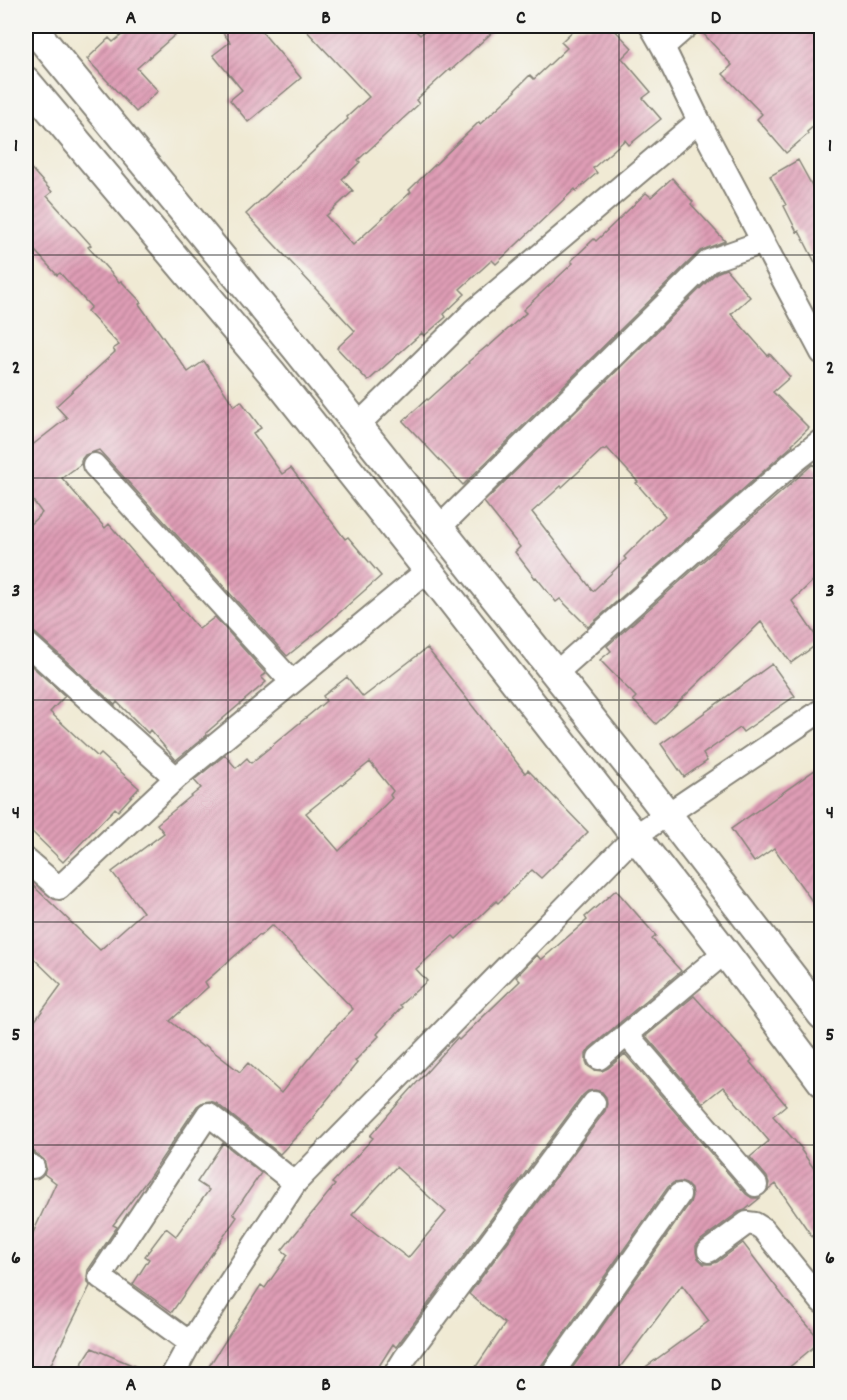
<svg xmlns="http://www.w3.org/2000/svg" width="847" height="1400" font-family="Dekko,sans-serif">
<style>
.building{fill:url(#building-hatch);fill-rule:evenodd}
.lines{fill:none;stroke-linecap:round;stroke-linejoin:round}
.minor-casing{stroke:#868378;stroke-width:26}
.tertiary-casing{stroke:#868378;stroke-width:32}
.minor{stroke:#fff;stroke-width:22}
.tertiary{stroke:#fff;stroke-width:28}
.grid{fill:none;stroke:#1c1c1c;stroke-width:1.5;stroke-opacity:0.55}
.neatline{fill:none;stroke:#1c1c1c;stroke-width:2}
.grid-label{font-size:20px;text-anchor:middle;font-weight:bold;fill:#1c1c1c}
</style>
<defs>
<pattern id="building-hatch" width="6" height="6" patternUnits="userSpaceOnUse" patternTransform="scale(1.5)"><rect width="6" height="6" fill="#df9db6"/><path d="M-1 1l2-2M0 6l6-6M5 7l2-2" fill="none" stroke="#b47f93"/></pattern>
</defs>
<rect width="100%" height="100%" fill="#f6f6f2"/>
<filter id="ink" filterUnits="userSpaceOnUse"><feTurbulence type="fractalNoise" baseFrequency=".0167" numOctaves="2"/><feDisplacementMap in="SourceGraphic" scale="12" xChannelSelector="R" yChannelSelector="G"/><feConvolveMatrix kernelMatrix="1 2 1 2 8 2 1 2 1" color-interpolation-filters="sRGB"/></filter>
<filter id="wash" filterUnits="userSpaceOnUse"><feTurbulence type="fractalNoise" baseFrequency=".008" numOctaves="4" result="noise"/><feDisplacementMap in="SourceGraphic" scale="24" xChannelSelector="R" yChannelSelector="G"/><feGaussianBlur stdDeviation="1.35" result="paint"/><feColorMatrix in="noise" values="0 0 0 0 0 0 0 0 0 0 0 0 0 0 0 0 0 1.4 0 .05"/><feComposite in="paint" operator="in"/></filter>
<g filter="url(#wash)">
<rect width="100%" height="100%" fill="#f0ead4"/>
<g id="blocks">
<path class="building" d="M 133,26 L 185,26 L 137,68 L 158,91 L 136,112 L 87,59 L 109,38 L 113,42 Z
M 218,26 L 257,26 L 301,78 L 248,122 L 230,100 L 242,90 L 213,55 L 230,42 Z
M 302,26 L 411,26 L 420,35 L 430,26 L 499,26 L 451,70 L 450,69 L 416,100 L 419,104 L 358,160 L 360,162 L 342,179 L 353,191 L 326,216 L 353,245 L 411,192 L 409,190 L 479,122 L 480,124 L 515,92 L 514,91 L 530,75 L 534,79 L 567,48 L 561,42 L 578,26 L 611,26 L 632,48 L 622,58 L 651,92 L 643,98 L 661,119 L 629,145 L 625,140 L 593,168 L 597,173 L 576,191 L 575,189 L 496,264 L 492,260 L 460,289 L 465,294 L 444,314 L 446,317 L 424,336 L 422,333 L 368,381 L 337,348 L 355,331 L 246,214 L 348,119 L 347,117 L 369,97 Z
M 700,26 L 822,26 L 822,119 L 807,132 L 808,134 L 786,153 L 757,119 L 762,114 L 723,74 L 732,65 L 700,30 Z
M 798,160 L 815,191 L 822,188 L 822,276 L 799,231 L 797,232 L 784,206 L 786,205 L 770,176 Z
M 26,163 L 52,192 L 47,196 L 91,245 L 88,247 L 119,282 L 121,281 L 141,302 L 139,304 L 188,372 L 204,361 L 234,406 L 241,401 L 261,428 L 253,433 L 282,474 L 291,468 L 345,539 L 348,537 L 381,576 L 322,628 L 287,656 L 99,450 L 85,455 L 81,460 L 81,464 L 62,478 L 105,528 L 109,524 L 199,629 L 215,617 L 266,674 L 261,677 L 266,682 L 206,733 L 207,735 L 176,760 L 150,730 L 148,733 L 117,702 L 115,705 L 35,633 L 29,630 L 26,630 L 26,528 L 42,513 L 26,491 L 26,450 L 67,418 L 56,406 L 115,352 L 113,349 L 119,345 L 87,311 L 91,307 L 60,273 L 57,275 L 26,241 Z
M 672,178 L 693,202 L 691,204 L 725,241 L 700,251 L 463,485 L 403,421 L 427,399 L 428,400 L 469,363 L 468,362 L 487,346 L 488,347 L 526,313 L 523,310 L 573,263 L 571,261 L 594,239 L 596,241 L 646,193 L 651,197 Z
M 726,269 L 750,297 L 731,314 L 768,356 L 770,354 L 790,377 L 773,392 L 809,428 L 792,444 L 793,445 L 588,627 L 560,599 L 556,602 L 536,577 L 535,578 L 515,552 L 520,547 L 484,502 L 716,273 ZM 607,448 L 638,482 L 636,483 L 665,516 L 624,557 L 626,559 L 593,591 L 532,512 L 561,486 L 562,487 L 603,449 L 604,450 Z
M 813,464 L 822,474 L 822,572 L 792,601 L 820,642 L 791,663 L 761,622 L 656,724 L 633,700 L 636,697 L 600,660 L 611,651 L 607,646 Z
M 427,648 L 525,773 L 528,770 L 588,832 L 541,878 L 532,870 L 498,903 L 496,901 L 456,939 L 453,936 L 416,969 L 427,981 L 400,1005 L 402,1007 L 377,1034 L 379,1036 L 355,1061 L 357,1063 L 313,1117 L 314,1118 L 280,1154 L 216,1103 L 210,1101 L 203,1102 L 197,1106 L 148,1179 L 113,1225 L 117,1227 L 88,1270 L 87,1277 L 88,1282 L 90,1286 L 46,1374 L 26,1374 L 26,1248 L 56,1183 L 44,1174 L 46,1168 L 44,1160 L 33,1151 L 26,1150 L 26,1033 L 61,985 L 26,951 L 26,879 L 100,950 L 143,912 L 112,872 L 164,833 L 157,824 L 201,788 L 194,780 L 225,755 L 236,768 L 247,758 L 251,763 L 326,701 L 323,696 L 347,677 L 363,697 ZM 370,762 L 393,791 L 390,795 L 392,798 L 339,851 L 306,813 ZM 272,925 L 353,1009 L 326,1037 L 281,1093 L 248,1063 L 240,1072 L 205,1045 L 203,1047 L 170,1021 L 208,987 L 205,982 L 259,935 L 260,936 Z
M 26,661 L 65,696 L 50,712 L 98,757 L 101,754 L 139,788 L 118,811 L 115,808 L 63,862 L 26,826 Z
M 772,664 L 795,696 L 743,732 L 740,728 L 703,754 L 707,761 L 684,777 L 661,744 Z
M 822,765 L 822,915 L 774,848 L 754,862 L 731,829 Z
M 616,890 L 656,936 L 652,939 L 681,971 L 590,1048 L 586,1054 L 586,1061 L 588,1066 L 594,1070 L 602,1071 L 608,1068 L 625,1054 L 746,1194 L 752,1198 L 760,1198 L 745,1210 L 739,1212 L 701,1240 L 696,1246 L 696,1252 L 698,1258 L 704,1264 L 711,1264 L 717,1262 L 743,1243 L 786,1300 L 821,1341 L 781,1374 L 636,1374 L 709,1321 L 682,1285 L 615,1374 L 568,1374 L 690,1203 L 692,1196 L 691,1189 L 686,1184 L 680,1182 L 673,1183 L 668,1187 L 541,1366 L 539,1374 L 471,1374 L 505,1324 L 469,1294 L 605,1111 L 607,1104 L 606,1097 L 602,1092 L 595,1090 L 588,1091 L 583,1095 L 405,1335 L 396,1347 L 393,1344 L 374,1374 L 204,1374 L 261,1285 L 265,1288 L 288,1255 L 282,1250 L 335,1185 L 332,1183 L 373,1138 L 370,1136 L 387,1116 L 457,1038 L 459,1040 L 520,981 L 516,977 L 537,955 L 541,960 L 587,920 L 585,917 ZM 396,1167 L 446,1212 L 408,1258 L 352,1215 Z
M 694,996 L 752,1060 L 750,1062 L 786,1105 L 773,1116 L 802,1149 L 801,1150 L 822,1180 L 822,1251 L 776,1184 L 767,1191 L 769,1183 L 767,1177 L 750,1157 L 769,1141 L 723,1087 L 703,1103 L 646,1036 Z
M 223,1143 L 261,1173 L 233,1214 L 237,1217 L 172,1312 L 133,1284 L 149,1259 L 145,1256 L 166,1228 L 176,1236 L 209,1190 L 197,1182 Z
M 92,1348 L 153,1374 L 75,1374 Z"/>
</g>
</g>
<g filter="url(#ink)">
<use href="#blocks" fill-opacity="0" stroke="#868378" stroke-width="1.5"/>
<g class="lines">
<defs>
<path id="minor" d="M 651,26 L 663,47 L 699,121 L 822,353
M 663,47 L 687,26
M 358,426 L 363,420 L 474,311 L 699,121
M 94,465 L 292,682
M 439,528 L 709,261 L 763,242
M 26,643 L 176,778
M 556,673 L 795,461 L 822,440
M 26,860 L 59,888 L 176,778 L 428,570
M 627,1035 L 756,1185
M 599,1058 L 725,952
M 26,1163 L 33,1167
M 709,1251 L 747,1223 L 755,1224 L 763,1229 L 822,1302
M 190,1343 L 100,1277 L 208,1114 L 295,1183
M 173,1374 L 190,1343 L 295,1183 L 635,836 L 822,710
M 395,1374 L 405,1358 L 594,1103
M 552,1374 L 679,1195"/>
<path id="tertiary" d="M 31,26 L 296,348 L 653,796 L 822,1015
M 26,81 L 271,372 L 428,570 L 635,836 L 725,952 L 822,1082"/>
</defs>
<use href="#minor" class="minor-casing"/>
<use href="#tertiary" class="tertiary-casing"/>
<use href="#minor" class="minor"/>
<use href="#tertiary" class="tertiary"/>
</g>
</g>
<path class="grid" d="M 228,26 L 228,1374M 424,26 L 424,1374M 619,26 L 619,1374M 26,255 L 822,255M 26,478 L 822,478M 26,700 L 822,700M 26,922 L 822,922M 26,1145 L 822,1145"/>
<rect width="847" height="1400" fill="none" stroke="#f6f6f2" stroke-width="66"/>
<rect x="33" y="33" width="781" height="1334" class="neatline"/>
<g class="grid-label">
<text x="131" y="23">A</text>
<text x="326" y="23">B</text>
<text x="521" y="23">C</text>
<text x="716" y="23">D</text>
<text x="16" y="151">1</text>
<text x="830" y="151">1</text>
<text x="16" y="373">2</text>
<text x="830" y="373">2</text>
<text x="16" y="596">3</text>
<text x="830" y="596">3</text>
<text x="16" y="818">4</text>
<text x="830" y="818">4</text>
<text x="16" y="1040">5</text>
<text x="830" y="1040">5</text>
<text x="16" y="1263">6</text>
<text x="830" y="1263">6</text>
<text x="131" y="1390">A</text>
<text x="326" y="1390">B</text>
<text x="521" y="1390">C</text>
<text x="716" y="1390">D</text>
</g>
</svg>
